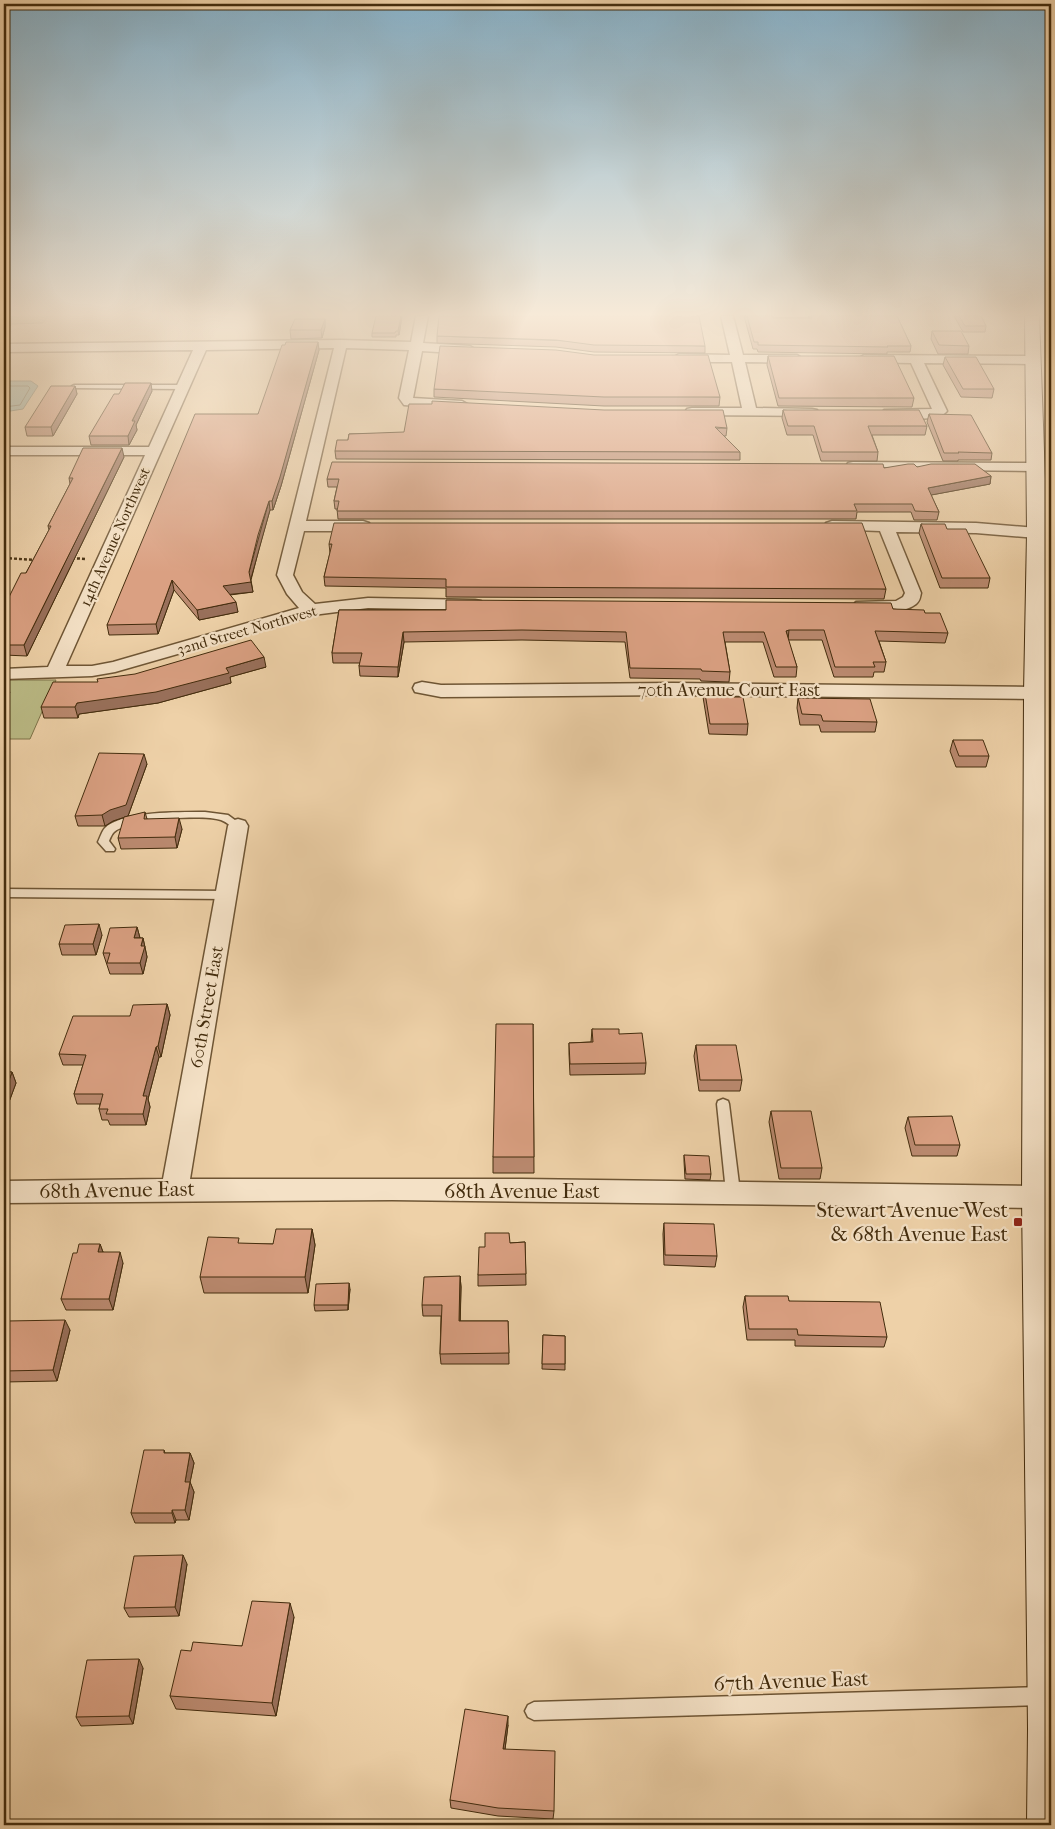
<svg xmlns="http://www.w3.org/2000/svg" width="1055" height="1829" font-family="'IM FELL French Canon',serif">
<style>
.green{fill:#bbbb86;stroke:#7f744a}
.water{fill:#99b7aa;stroke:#777f6b}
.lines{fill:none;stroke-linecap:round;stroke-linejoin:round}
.shore{stroke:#6e725c;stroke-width:1}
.lane-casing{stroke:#6e5534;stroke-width:3}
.street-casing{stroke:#6e5534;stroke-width:3}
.secondary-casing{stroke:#432c0d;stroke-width:2}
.path{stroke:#432c0d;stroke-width:2.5;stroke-dasharray:3 2;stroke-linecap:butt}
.lane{fill:#f4e1c6;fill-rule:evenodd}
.street{fill:#f4e1c6;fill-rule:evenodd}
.secondary{fill:#f4e1c6;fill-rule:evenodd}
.wall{fill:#bb8a70;stroke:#432c0d}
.shaded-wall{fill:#99705b;stroke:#432c0d}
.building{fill:#daa082;stroke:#432c0d}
.poi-dot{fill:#8f2418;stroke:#f4e1c6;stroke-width:2}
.labels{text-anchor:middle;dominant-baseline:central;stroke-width:4.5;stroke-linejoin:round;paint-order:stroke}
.far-street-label{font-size:15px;fill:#432c0d;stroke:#f4e1c6}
.street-label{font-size:18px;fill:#432c0d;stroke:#f4e1c6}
.near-street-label{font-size:21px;fill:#432c0d;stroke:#f4e1c6}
.near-poi-label{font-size:21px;fill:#432c0d;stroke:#f4e1c6;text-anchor:end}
</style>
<rect width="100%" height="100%" fill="#eed1a8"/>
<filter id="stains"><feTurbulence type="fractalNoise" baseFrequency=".004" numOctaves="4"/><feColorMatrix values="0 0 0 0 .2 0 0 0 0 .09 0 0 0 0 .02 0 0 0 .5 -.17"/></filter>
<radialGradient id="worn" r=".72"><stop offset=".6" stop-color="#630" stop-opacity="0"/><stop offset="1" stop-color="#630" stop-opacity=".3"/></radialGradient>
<path class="green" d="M 11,316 L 48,316 L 43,323 L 11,324 Z
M 4,680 L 56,680 L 30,739 L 4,739 Z"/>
<path class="water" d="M 4,381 L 31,381 L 38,386 L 23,409 L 4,412 Z"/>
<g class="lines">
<path class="shore" d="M 4,386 L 28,386 L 30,388 L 20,405 L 4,407"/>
<defs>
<path id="lane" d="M 74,385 L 183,385 L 186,387 L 183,389 L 72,388 L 72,386 Z
M 1037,595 L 1051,598 L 1051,602 L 1034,600 L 1033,598 Z
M 205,812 L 228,815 L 243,826 L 238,829 C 232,828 227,822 221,820 C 203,814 129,819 114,832 C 112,834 110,838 109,841 L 115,849 L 114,851 L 106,851 L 98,842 C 100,838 102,831 105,828 C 122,811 181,812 205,812 Z
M 4,889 L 227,891 L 233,895 L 227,899 L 4,897 Z
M 723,1099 L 728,1101 L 729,1104 L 740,1192 L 738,1196 L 733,1198 L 728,1196 L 726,1192 L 717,1104 L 718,1101 Z
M 1043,1687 L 1049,1690 L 1051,1694 L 1049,1702 L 1043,1705 L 534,1720 L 528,1717 L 525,1711 L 528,1705 L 534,1702 Z"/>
<path id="street" d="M 4,316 L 11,316 L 10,325 L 4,329 Z
M 416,316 L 428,316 L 423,343 L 470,346 L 476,350 L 470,354 L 422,351 L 413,398 L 462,401 L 469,405 L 462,409 L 404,405 L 399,398 L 409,350 L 346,348 L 306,521 L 363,521 L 369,523 L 371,526 L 369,529 L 363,531 L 304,531 L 293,575 L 302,592 L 315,604 L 368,598 L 475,600 L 481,601 L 484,605 L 481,609 L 475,610 L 368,608 L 313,615 L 115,672 L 92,676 L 4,679 L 4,669 L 48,667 L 145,455 L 4,455 L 4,447 L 149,447 L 193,350 L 4,352 L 4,344 L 341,340 L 411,342 ZM 334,348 L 277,575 L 287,594 L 299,608 L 113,662 L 92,666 L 66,666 L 206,350 Z
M 721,316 L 733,316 L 743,355 L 797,355 L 803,359 L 797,363 L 745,362 L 756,408 L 812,409 L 817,410 L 819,413 L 817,416 L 687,415 L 685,412 L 687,409 L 692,408 L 742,408 L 732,362 L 679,362 L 673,358 L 679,354 L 730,355 Z
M 864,355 L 1033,356 L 1039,360 L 1033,364 L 924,363 L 947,411 C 938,423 903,417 889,417 L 884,416 L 882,413 L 884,410 L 932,409 L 911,363 L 859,362 L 858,359 Z
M 853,462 L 1034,463 L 1039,464 L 1041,467 L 1039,470 L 1034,471 L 848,469 L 846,466 L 848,463 Z
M 832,521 L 976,523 L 1037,528 L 1043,530 L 1045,533 L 1043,536 L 1037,538 L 976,533 L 896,532 L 921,593 C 920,597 920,601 916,604 C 902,615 872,614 856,610 L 853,606 L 856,602 L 896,601 L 903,597 L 905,593 L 880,531 L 826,529 L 824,526 L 826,523 Z
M 422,682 L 441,685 L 673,683 L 1035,687 L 1042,689 L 1044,693 L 1042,697 L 1035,699 L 673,695 L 441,697 L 415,692 L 413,688 L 415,684 Z
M 238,819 L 245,821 L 248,826 L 190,1179 L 522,1179 L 1039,1186 L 1049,1189 L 1051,1200 L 1049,1205 L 1039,1208 L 392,1200 L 4,1203 L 4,1181 L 163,1179 L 228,826 L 231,821 Z"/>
<path id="secondary" d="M 1025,316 L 1039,316 L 1047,533 L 1046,693 L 1051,954 L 1051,1825 L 1027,1825 L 1028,1729 L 1022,1197 L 1024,693 L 1027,533 Z"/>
</defs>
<use href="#lane" class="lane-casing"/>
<use href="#street" class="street-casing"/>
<use href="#secondary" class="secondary-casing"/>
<path class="path" d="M 4,558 L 36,560
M 72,558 L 85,559
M 4,697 L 10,691"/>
<use href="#lane" class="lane"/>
<use href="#street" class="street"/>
<use href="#secondary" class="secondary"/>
</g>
<path class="wall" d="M 402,316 L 399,335 L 396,335 L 396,337 L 372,337 L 372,333 Z
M 744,316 L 773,316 L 773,318 L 809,318 L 808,316 L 897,316 L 911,346 L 910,352 L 887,352 L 887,354 L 758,352 L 757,349 L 753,349 Z
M 954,316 L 981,316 L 986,326 L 985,332 L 963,332 Z
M 325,319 L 325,327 L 322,338 L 291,339 L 290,330 Z
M 932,331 L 969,346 L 968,354 L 938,354 L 931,339 Z
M 437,336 L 705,346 L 705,353 L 594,352 L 556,347 L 437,343 Z
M 319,350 L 281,486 L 273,510 L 270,510 L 260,545 L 251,580 L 253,592 L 230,595 L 238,612 L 199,620 L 174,590 L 158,634 L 109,635 L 107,625 L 258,414 Z
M 768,356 L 914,398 L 912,407 L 778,406 L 767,365 Z
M 945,357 L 994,389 L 992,398 L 961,397 L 943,365 Z
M 75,386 L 77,394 L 53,436 L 27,436 L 25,427 Z
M 434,389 L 720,397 L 719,406 L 604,406 L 434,397 Z
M 152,391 L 136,425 L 137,430 L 129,445 L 91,445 L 89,436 Z
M 783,410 L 927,426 L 925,435 L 872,435 L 878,452 L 877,461 L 821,461 L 813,435 L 787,435 L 782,418 Z
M 929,414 L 992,453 L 991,460 L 958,460 L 958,461 L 943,461 L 927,422 Z
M 727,428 L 726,436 L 723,436 L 740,452 L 740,460 L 336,459 L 335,451 L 348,440 L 349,434 Z
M 124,457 L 27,656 L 4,655 L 4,607 L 26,573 L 49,530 L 48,526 L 70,484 L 69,478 Z
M 917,467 L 991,476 L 990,484 L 931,495 L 939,512 L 937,520 L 914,520 L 911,512 L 857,512 L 856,519 L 338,519 L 337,509 L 335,509 L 334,501 L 337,487 L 328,487 L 327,479 Z
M 921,524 L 947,529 L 990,578 L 988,588 L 940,588 L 919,533 Z
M 329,544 L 886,589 L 884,599 L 446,597 L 446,588 L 325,586 L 324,577 L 330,553 Z
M 893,609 L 925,613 L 948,633 L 945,643 L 879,641 L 886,662 L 884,672 L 874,672 L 873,677 L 834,677 L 822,640 L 788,640 L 797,667 L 796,677 L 774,677 L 763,642 L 725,642 L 730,672 L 729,682 L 701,681 L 700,679 L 630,678 L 625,642 L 522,640 L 404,642 L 398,677 L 360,676 L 359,666 L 360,663 L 333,663 L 332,653 L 339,610 Z
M 266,667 L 230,677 L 231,683 L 158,703 L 79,714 L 78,718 L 44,718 L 41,707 L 98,682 Z
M 704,687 L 734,697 L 748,724 L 747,735 L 709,734 L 703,697 Z
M 798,698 L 877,722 L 875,732 L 821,732 L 819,725 L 800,725 L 797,708 Z
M 953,740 L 989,756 L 986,767 L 956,767 L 950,751 Z
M 147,764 L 128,816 L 113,821 L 105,826 L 78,826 L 75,816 Z
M 145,812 L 147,819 L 182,829 L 177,848 L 121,849 L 118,838 Z
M 137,927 L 140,938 L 143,938 L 147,957 L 143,974 L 110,974 L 103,953 Z
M 102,935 L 96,955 L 62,955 L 59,944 Z
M 167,1004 L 170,1015 L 161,1057 L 159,1057 L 148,1099 L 150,1107 L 146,1125 L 110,1125 L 108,1120 L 102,1120 L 99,1109 L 100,1104 L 77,1104 L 74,1094 L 83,1065 L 63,1065 L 59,1054 L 130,1016 Z
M 533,1024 L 534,1173 L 493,1173 L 493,1157 Z
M 592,1029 L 619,1034 L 646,1063 L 645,1074 L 570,1075 L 569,1054 L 569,1043 L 591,1042 Z
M 696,1045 L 742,1080 L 740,1091 L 699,1091 L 694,1056 Z
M 4,1072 L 12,1072 L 16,1083 L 6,1110 L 4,1110 Z
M 771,1111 L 822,1168 L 820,1179 L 779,1179 L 769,1122 Z
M 908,1117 L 960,1145 L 957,1156 L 912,1156 L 905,1128 Z
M 684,1155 L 711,1174 L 710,1180 L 685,1179 L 684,1161 Z
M 664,1223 L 717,1256 L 715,1267 L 664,1265 L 663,1234 Z
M 312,1229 L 315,1245 L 308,1293 L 204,1293 L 200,1277 L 240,1244 L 273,1244 Z
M 525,1242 L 526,1285 L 478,1286 L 478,1275 L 485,1247 L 510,1243 Z
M 100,1244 L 103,1252 L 123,1263 L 113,1310 L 66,1310 L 61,1299 Z
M 460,1276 L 461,1287 L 460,1321 L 508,1321 L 509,1364 L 441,1364 L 440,1354 L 441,1316 L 423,1316 L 422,1305 Z
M 350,1289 L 348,1310 L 315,1311 L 314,1305 Z
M 745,1296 L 789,1301 L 887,1337 L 884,1347 L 795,1346 L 795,1340 L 747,1340 L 743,1307 Z
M 70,1330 L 57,1381 L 4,1382 L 4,1334 Z
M 543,1335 L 565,1336 L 565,1370 L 542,1369 Z
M 164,1450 L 165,1453 L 190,1453 L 194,1463 L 190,1482 L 194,1492 L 189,1520 L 176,1520 L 175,1523 L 135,1523 L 131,1513 Z
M 187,1564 L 179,1616 L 129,1617 L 124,1608 Z
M 294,1617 L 276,1716 L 176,1709 L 170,1696 L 191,1651 L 242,1646 Z
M 143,1668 L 133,1724 L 81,1726 L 76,1717 Z
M 508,1725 L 505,1749 L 554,1811 L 553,1819 L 498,1816 L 451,1808 L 450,1800 Z"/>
<path class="shaded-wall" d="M 401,316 L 402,316 L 399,335 L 398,331 Z
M 325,319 L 325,327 L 322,338 L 321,330 Z
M 318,342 L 319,350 L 281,486 L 273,510 L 272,501 Z
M 151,383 L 152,391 L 136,425 L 137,430 L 129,445 L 128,436 L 132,421 Z
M 75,386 L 77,394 L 53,436 L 51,427 Z
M 122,448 L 124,457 L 27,656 L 24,645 Z
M 991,476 L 990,484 L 926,496 L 928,488 Z
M 269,501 L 270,510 L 250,582 L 251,582 L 253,592 L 224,595 L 223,586 L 249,572 Z
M 172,580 L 174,590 L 158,634 L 156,624 Z
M 236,602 L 238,612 L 199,620 L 197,610 Z
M 789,630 L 788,640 L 786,631 Z
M 403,632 L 404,642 L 398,677 L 398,667 Z
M 264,657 L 266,667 L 230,677 L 231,683 L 158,703 L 79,714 L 78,718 L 75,707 L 77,703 L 226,668 Z
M 144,754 L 147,764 L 128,816 L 113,821 L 105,826 L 102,815 Z
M 179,818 L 182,829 L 177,848 L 175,837 Z
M 99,924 L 102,935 L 96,955 L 93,944 Z
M 137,927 L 140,938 L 134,938 Z
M 143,938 L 147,957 L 143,974 L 140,963 L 141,946 Z
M 167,1004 L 170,1015 L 161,1057 L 158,1046 Z
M 156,1047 L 159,1057 L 148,1099 L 150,1107 L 146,1125 L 143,1114 L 143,1096 Z
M 12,1072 L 16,1083 L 6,1110 L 4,1103 L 4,1094 Z
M 312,1229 L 315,1245 L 308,1293 L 305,1277 Z
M 100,1244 L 104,1255 L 98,1252 Z
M 120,1252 L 123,1263 L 113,1310 L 109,1299 Z
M 460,1276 L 461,1287 L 460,1332 L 459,1321 Z
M 349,1283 L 350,1289 L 348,1310 L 348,1305 Z
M 65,1320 L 70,1330 L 57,1381 L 53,1370 Z
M 190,1453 L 194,1463 L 188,1492 L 185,1482 Z
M 190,1482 L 194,1492 L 189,1520 L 185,1510 Z
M 172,1510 L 176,1520 L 175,1523 L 172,1513 Z
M 183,1555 L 187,1564 L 179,1616 L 175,1607 Z
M 290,1603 L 294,1617 L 276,1716 L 272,1703 Z
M 139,1659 L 143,1668 L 133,1724 L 129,1716 Z
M 508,1716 L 508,1725 L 504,1757 L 503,1749 Z"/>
<path class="building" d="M 376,316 L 401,316 L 398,331 L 396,331 L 395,333 L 372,333 Z
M 439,316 L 699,316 L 705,346 L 594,345 L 556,340 L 437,336 Z
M 747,316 L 773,316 L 773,318 L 812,318 L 811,316 L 897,316 L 911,346 L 887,346 L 888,347 L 758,345 L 758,342 L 754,342 Z
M 959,316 L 981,316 L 986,326 L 965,326 Z
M 295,319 L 325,319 L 321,330 L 290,330 Z
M 932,331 L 961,331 L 969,346 L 939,345 Z
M 286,342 L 318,342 L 280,477 L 272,501 L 269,501 L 258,535 L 249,572 L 251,582 L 223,586 L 236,602 L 197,610 L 172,580 L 156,624 L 107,625 L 195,414 L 258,414 L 282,345 L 285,345 Z
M 440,346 L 556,350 L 594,355 L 708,355 L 720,397 L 604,397 L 434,389 Z
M 768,356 L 894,356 L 914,398 L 779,398 Z
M 945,357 L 976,357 L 994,389 L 963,389 Z
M 125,383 L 151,383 L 132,421 L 135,421 L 128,436 L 89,436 L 114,394 L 119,394 Z
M 51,386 L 75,386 L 51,427 L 25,427 Z
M 432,401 L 604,410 L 723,410 L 727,428 L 715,427 L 740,452 L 335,451 L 337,440 L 348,440 L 349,434 L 404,432 L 409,404 L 432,404 Z
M 783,410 L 919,410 L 927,426 L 868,426 L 878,452 L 822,452 L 814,426 L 788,426 Z
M 929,414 L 971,415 L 992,453 L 958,452 L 959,453 L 944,453 Z
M 83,448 L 122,448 L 24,645 L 4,645 L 4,607 L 21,573 L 26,573 L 51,526 L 48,526 L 73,478 L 69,478 Z
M 332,462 L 883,464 L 884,468 L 908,464 L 914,464 L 917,467 L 931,464 L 975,464 L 991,476 L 928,488 L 939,512 L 915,511 L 912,504 L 854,504 L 857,511 L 337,511 L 339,501 L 334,501 L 339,479 L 327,479 Z
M 334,523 L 862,523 L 886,589 L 446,587 L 446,579 L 324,577 L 332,544 L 329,544 Z
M 921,524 L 945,524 L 947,529 L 966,529 L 990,578 L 942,578 Z
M 446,600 L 891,603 L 893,609 L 924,610 L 925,613 L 940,613 L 948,633 L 875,631 L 886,662 L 873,662 L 875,667 L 835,667 L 824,630 L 789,630 L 786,631 L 797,667 L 776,667 L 764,632 L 723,632 L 730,672 L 702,671 L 701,669 L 630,668 L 626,632 L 522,630 L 403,632 L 398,667 L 359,666 L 362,653 L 332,653 L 339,610 L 446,610 Z
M 251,640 L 264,657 L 226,668 L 229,673 L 156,692 L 77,703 L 75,707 L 41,707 L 53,682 L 98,682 L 97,679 L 135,674 Z
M 704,687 L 733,687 L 734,697 L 743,697 L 748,724 L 710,724 Z
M 798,698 L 870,699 L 877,722 L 823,721 L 821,715 L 802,714 Z
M 953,740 L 983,740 L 989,756 L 959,756 Z
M 99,753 L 144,754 L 126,805 L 110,810 L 102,815 L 75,816 Z
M 145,812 L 144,819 L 179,818 L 175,837 L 118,838 L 124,817 Z
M 99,924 L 93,944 L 59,944 L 65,925 Z
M 137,927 L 134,938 L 143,938 L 141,946 L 145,946 L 140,963 L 107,963 L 110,953 L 103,953 L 110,928 Z
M 167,1004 L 158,1046 L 156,1047 L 143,1096 L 147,1096 L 143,1114 L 106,1114 L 108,1109 L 99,1109 L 103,1094 L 74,1094 L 86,1055 L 59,1054 L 73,1016 L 130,1016 L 133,1005 Z
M 496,1024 L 533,1024 L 534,1157 L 493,1157 Z
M 592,1029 L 619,1029 L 619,1034 L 642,1033 L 646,1063 L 570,1064 L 569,1043 L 593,1042 Z
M 696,1045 L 736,1045 L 742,1080 L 700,1080 Z
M 4,1072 L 12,1072 L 4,1094 Z
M 771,1111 L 811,1111 L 822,1168 L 781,1168 Z
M 952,1116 L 960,1145 L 915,1145 L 908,1117 Z
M 684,1155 L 709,1156 L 711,1174 L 686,1174 Z
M 664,1223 L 714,1224 L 717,1256 L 665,1255 Z
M 276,1229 L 312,1229 L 305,1277 L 200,1277 L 208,1237 L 239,1238 L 238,1243 L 273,1244 Z
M 485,1233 L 509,1233 L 510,1243 L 525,1242 L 526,1274 L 478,1275 L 479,1247 L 485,1247 Z
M 79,1244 L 100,1244 L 98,1252 L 120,1252 L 109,1299 L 61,1299 L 73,1253 L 77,1253 Z
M 460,1276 L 459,1321 L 508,1321 L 509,1353 L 440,1354 L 442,1305 L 422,1305 L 424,1277 Z
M 349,1283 L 348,1305 L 314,1305 L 316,1284 Z
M 745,1296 L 788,1296 L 789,1301 L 880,1302 L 887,1337 L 798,1335 L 797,1329 L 749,1329 Z
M 65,1320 L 53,1370 L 4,1371 L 4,1334 L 7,1321 Z
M 543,1335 L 565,1336 L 565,1364 L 542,1364 Z
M 144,1450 L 164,1450 L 164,1453 L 190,1453 L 185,1482 L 190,1482 L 185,1510 L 172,1510 L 172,1513 L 131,1513 Z
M 183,1555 L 175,1607 L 124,1608 L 134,1556 Z
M 252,1601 L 290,1603 L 272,1703 L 170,1696 L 181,1650 L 191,1651 L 193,1642 L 242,1646 Z
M 139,1659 L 129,1716 L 76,1717 L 87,1660 Z
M 465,1709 L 508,1716 L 503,1749 L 555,1751 L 554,1811 L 498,1808 L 450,1800 Z
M 786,1822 L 789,1825 L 784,1825 Z"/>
<linearGradient id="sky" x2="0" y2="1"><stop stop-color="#88b5cf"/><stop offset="0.55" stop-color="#f7ead8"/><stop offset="1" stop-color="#f7ead8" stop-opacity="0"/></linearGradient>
<rect width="1055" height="572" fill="url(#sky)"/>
<rect class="poi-dot" x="1013" y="1217" width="10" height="10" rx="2.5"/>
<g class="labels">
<g class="far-street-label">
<text transform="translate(115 537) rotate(-66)">14th Avenue Northwest</text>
<text transform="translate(247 630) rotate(-16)">32nd Street Northwest</text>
</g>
<g class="street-label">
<text x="729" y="690">70th Avenue Court East</text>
<text transform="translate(207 1007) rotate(-80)">60th Street East</text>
</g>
<g class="near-street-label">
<text transform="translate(117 1190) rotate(-1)">68th Avenue East</text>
<text x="522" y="1191">68th Avenue East</text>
<text transform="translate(791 1681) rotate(-2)">67th Avenue East</text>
</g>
<g class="near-poi-label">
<text x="1008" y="1210">Stewart Avenue West<tspan x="1008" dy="24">&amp; 68th Avenue East</tspan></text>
</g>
</g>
<rect width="1055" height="1829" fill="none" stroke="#eed1a8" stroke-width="20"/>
<rect x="5" y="5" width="1045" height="1819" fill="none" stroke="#432c0d" stroke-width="2.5"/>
<rect x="10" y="10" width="1035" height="1809" fill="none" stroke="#432c0d"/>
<rect width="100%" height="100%" filter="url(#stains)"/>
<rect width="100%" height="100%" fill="url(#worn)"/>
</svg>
